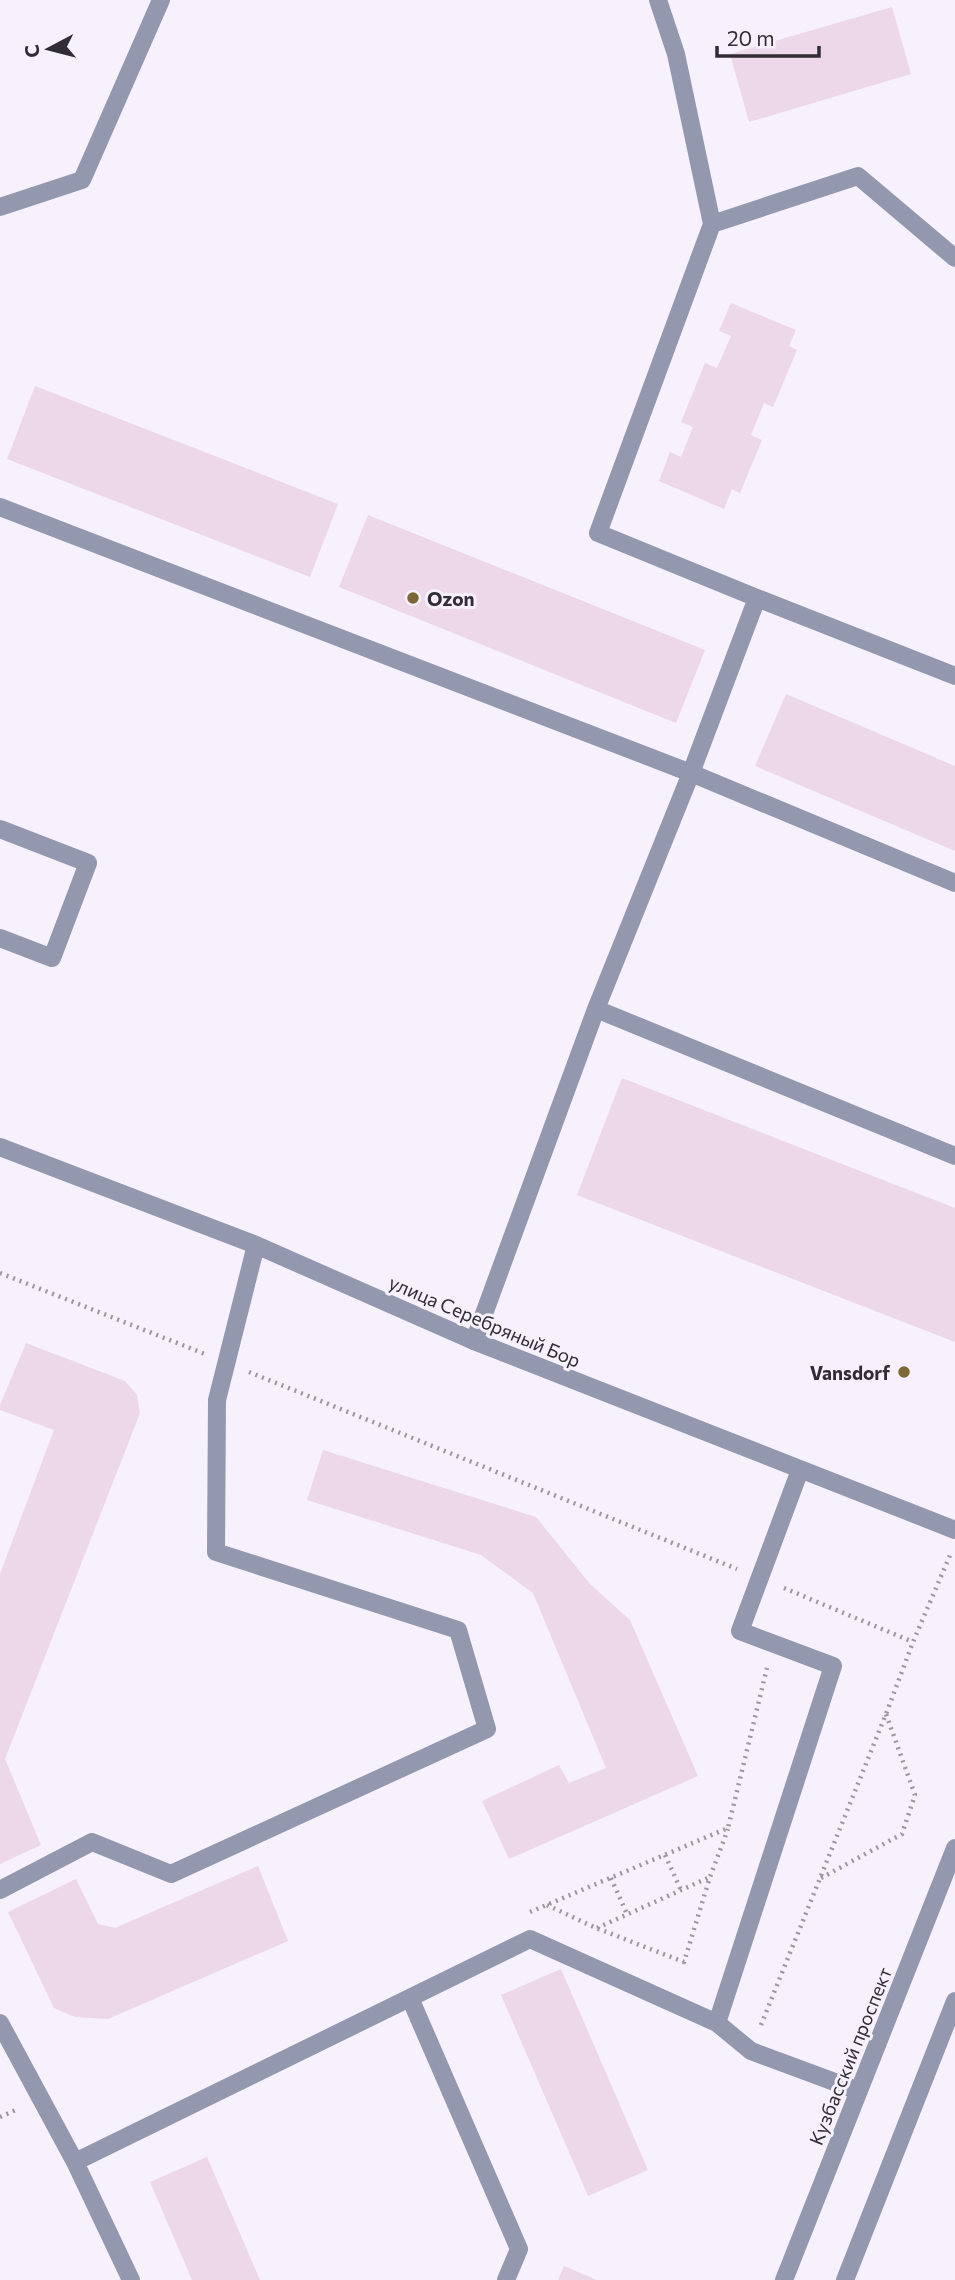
<svg xmlns="http://www.w3.org/2000/svg" width="955" height="2280" font-family="Commissioner,sans-serif">
<style>
.building{fill:#ecd8e8}
.lines{fill:none;stroke-linecap:round;stroke-linejoin:round}
.path{stroke:#9b97a1;stroke-width:4.5;stroke-dasharray:2 5;stroke-linecap:butt}
.minor{stroke:#9398af;stroke-width:18}
.poi-dot{fill:#7c6736;stroke:#f6f1fd;stroke-width:2.5}
.labels{text-anchor:middle;dominant-baseline:central;stroke-width:6;stroke-linejoin:round;paint-order:stroke}
.poi-label{font-size:19px;font-weight:bold;fill:#312d35;stroke:#f6f1fd;text-anchor:start}
.street-label{font-size:19px;fill:#312d35;stroke:#f6f1fd}
</style>
<rect width="100%" height="100%" fill="#f6f1fd"/>
<path class="building" d="M 892,7 L 911,74 L 749,122 L 730,54 Z
M 731,303 L 796,330 L 789,346 L 797,350 L 773,407 L 764,403 L 751,435 L 762,440 L 740,493 L 732,489 L 724,509 L 659,481 L 670,452 L 681,457 L 693,427 L 681,422 L 705,363 L 717,368 L 731,336 L 719,331 Z
M 35,386 L 338,504 L 310,577 L 7,459 Z
M 368,515 L 705,650 L 676,723 L 339,587 Z
M 786,694 L 955,766 L 955,851 L 755,766 Z
M 622,1078 L 955,1208 L 955,1342 L 577,1195 Z
M 26,1343 L 125,1381 L 137,1395 L 140,1413 L 5,1759 L 41,1845 L 0,1864 L 0,1574 L 54,1430 L 0,1410 L 0,1405 Z
M 323,1450 L 536,1517 L 590,1584 L 630,1620 L 698,1776 L 509,1859 L 482,1801 L 559,1765 L 569,1783 L 606,1768 L 533,1593 L 481,1555 L 307,1500 Z
M 258,1866 L 288,1941 L 108,2019 L 75,2017 L 54,2008 L 8,1912 L 76,1879 L 98,1924 L 115,1928 Z
M 561,1969 L 648,2170 L 588,2196 L 501,1995 Z
M 207,2157 L 260,2280 L 192,2280 L 150,2182 Z
M 564,2266 L 597,2280 L 558,2280 Z"/>
<g class="lines">
<path class="path" d="M 0,1273 L 205,1354
M 249,1372 L 737,1569
M 784,1588 L 913,1642
M 665,1855 L 681,1890
M 611,1878 L 627,1914
M 821,1878 L 902,1834 L 915,1795 L 886,1714
M 547,1905 L 596,1928 L 684,1962 L 710,1877 L 728,1829
M 530,1912 L 728,1828 L 767,1668
M 597,1928 L 710,1877
M 761,2025 L 886,1714 L 913,1642 L 951,1553
M 0,2117 L 18,2109"/>
<path class="minor" d="M 658,0 L 676,54 L 712,224 L 598,533 L 757,598
M 0,207 L 82,180 L 161,0
M 712,224 L 858,176 L 955,258
M 0,507 L 691,773 L 955,883
M 0,829 L 88,863 L 52,958 L 0,938
M 596,1009 L 955,1156
M 0,1147 L 256,1245 L 474,1341 L 955,1530
M 474,1341 L 596,1009 L 691,773 L 757,598 L 955,676
M 0,1890 L 92,1842 L 171,1874 L 487,1729 L 458,1630 L 216,1552 L 217,1400 L 256,1245
M 410,1998 L 519,2249 L 506,2280
M 0,2023 L 75,2162
M 717,2023 L 833,1666 L 740,1631 L 800,1470
M 131,2280 L 75,2162 L 530,1939 L 717,2023 L 751,2051 L 859,2091
M 784,2280 L 955,1848
M 845,2280 L 955,2001"/>
</g>
<g class="poi-dot">
<circle cx="413" cy="598" r="7"/>
<circle cx="904" cy="1372" r="7"/>
</g>
<g class="labels">
<g class="poi-label">
<text x="427" y="598">Ozon</text>
<text x="890" y="1372" text-anchor="end">Vansdorf</text>
</g>
<g class="street-label">
<text transform="translate(485 1321) rotate(23)">улица Серебряный Бор</text>
<text transform="translate(850 2056) rotate(-68)">Кузбасский проспект</text>
</g>
</g>
<g transform="translate(49 49) rotate(263)" stroke="#f6f1fd" stroke-width="5" paint-order="stroke">
<path d="M0-5L12 26L0 18L-12 26Z" fill="#312d35"/>
<text y="-10" font-size="19" font-weight="bold" text-anchor="middle" fill="#312d35">С</text>
</g>
<path d="M717 46v10h102v-10" fill="none" stroke="#312d35" stroke-width="3.5"/>
<text x="727" y="46" font-size="21" fill="#312d35" stroke="#f6f1fd" stroke-width="5" paint-order="stroke">20 m</text>
</svg>
